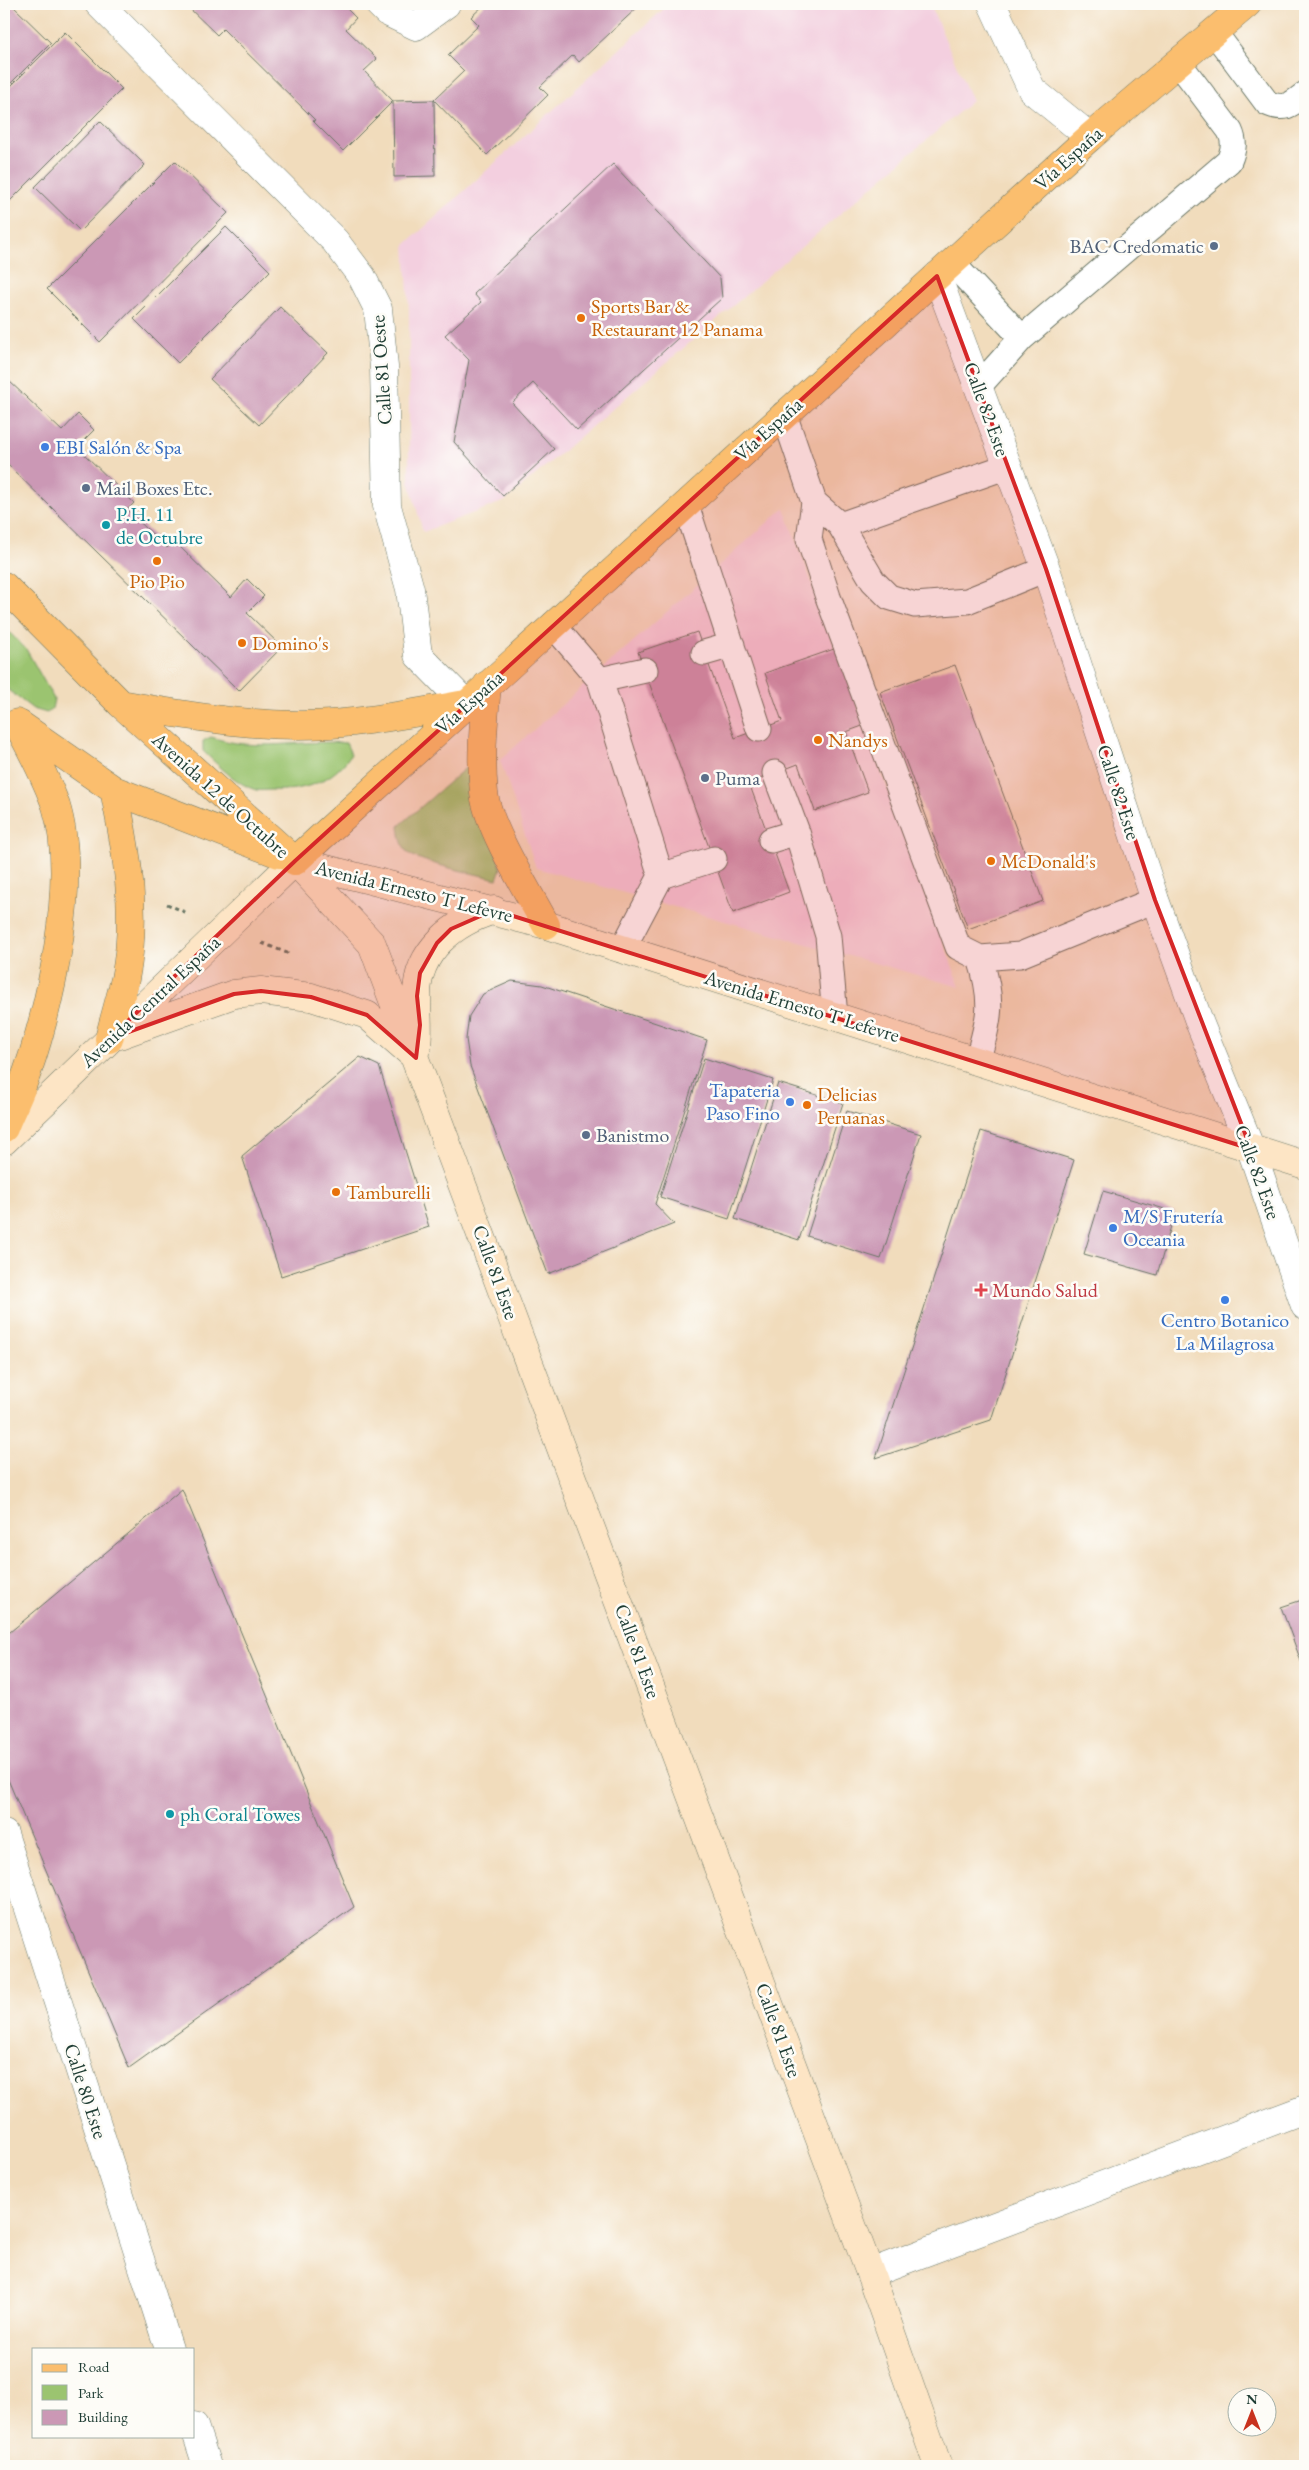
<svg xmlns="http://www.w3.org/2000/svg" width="1309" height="2470" font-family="'EB Garamond',serif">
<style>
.built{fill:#f3cfdf}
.green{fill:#9bc470;stroke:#5d8052}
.building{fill:#cb98b5}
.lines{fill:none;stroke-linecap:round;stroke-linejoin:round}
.lane-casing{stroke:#687564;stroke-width:27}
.street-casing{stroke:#687564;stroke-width:29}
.secondary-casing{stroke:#687564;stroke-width:29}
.primary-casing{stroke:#687564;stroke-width:29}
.path{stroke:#687564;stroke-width:3;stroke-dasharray:4 4;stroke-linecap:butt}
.lane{stroke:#fff;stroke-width:25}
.street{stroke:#fff;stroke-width:28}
.secondary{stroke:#fde5c5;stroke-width:28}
.primary{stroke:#fbbe6e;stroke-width:28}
.marked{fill:#d62828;fill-opacity:0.2;stroke:#d62828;stroke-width:4;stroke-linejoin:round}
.service-dot{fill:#5c6f8a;stroke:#fdfcf7;stroke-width:2}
.food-dot{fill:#e8710a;stroke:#fdfcf7;stroke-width:2}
.shop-dot{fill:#3f7fe0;stroke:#fdfcf7;stroke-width:2}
.culture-dot{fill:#0f9aa8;stroke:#fdfcf7;stroke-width:2}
.health-dot{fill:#e0444e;stroke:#fdfcf7;stroke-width:2}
.labels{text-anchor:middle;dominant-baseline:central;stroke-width:5;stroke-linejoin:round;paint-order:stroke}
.street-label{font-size:20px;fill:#1f3d34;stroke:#fdfcf7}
.service-label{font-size:20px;fill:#4e5e75;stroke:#fdfcf7;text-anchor:start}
.food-label{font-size:20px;fill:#c56008;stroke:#fdfcf7;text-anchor:start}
.shop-label{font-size:20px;fill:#366cbe;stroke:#fdfcf7;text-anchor:start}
.culture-label{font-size:20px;fill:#0d838f;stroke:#fdfcf7;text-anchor:start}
.health-label{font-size:20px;fill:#be3a42;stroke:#fdfcf7;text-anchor:start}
</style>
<rect width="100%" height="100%" fill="#fdfcf7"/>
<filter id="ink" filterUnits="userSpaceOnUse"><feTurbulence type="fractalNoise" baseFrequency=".02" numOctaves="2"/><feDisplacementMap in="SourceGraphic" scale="10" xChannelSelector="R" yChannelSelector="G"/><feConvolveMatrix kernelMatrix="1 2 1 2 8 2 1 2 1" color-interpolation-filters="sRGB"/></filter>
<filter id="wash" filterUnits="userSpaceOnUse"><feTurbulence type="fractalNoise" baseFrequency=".0096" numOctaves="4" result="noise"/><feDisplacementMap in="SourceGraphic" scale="20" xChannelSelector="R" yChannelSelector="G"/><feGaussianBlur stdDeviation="1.12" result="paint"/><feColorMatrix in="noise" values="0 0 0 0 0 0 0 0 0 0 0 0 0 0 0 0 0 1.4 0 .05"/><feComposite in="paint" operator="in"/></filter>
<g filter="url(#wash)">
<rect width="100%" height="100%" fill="#f1dcbc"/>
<path class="built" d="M 669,4 L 930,4 L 972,101 L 505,501 L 423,532 L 409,481 L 409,310 L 405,245 Z
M 784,508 L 960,987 L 536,868 L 500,760 Z"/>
<path class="green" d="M 4,627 L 26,649 L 54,699 L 52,709 L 47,713 L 33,709 L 4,687 Z
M 211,737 C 260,753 298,739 346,743 L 351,754 C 334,782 302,792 271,790 C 266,790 260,791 256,790 C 236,784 218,765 203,751 L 203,741 Z
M 470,764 L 501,868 L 497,879 C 480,875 416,862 407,852 C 401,844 400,835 399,826 Z"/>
<g id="blocks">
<path class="building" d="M 4,4 L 11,4 L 51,43 L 4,90 Z
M 185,4 L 342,4 L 356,18 L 346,29 L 377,59 L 364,71 L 393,101 L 343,151 L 313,121 L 315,120 L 223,29 L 217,35 Z
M 485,4 L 641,4 L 579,62 L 573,55 L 540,87 L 548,95 L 487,155 L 434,100 L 435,176 L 394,177 L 393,101 L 434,100 L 464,71 L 448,55 L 479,25 L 471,17 Z
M 65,32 L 122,89 L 4,207 L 4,93 Z
M 100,121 L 145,165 L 80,231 L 35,187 Z
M 175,161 L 228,213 L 100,342 L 47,289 Z
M 613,164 L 720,278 L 722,298 L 577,430 L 533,383 L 512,403 L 554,449 L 503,496 L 454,442 L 469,360 L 445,335 L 481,302 L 474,294 Z
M 226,227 L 270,271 L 178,363 L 134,319 Z
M 280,307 L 328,353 L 259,425 L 210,379 Z
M 8,380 L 62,431 L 78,414 L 94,430 L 77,447 L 134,503 L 127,510 L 167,548 L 174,541 L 231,597 L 247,579 L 264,596 L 247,613 L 282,647 L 239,691 L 4,461 L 4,384 Z
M 697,632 L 735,738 L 782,721 L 765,673 L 837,648 L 865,725 L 846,732 L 868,792 L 815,811 L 798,764 L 749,783 L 789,892 L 733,913 L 638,652 Z
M 955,665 L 1043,901 L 968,929 L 880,692 Z
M 512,981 L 542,985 L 707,1040 L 655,1204 L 674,1224 L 548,1274 L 470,1066 L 466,1039 L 469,1016 L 483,994 Z
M 360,1057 L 379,1066 L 429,1227 L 281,1276 L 242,1156 Z
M 704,1058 L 773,1080 L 729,1219 L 660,1197 Z
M 778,1083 L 843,1103 L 799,1240 L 735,1219 Z
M 847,1111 L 921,1134 L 881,1259 L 807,1236 Z
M 981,1131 L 1074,1160 L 991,1420 L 876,1458 Z
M 1103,1191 L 1175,1212 L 1157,1275 L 1084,1254 Z
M 182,1489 L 354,1907 L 129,2068 L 4,1770 L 4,1637 Z
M 1305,1599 L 1305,1672 L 1281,1607 Z"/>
</g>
</g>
<g filter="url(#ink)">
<use href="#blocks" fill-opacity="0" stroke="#687564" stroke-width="1"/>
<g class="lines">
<defs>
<path id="lane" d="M 1214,32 L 1267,103 C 1284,111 1291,105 1305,94
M 952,263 L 1022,338
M 978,387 L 1022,338 L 1229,161 C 1234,149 1235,142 1230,131 L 1178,62
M 784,414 L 814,502 L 840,525 L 873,581 L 889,597 L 915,605 L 967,601 L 1046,569
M 814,502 L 809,539 L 828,597 L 958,947 L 980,958 L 1020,955 L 1155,900
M 686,505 L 759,729
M 840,525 L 1008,466
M 553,625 L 600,680 L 661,876 L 622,950
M 704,653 L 732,645
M 600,680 L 645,670
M 775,773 L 797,832 L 828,936 L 835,1017
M 771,840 L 797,832
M 661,876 L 714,859
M 977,1061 C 990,1018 994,1002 980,958"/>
<path id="street" d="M 99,4 L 335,241 L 362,277 L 378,309 L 384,367 L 387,506 L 410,589 L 418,655 L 466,704
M 379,4 L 387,12 L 416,26 L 446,4
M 992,4 L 1032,90 L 1090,137
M 937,276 L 1046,569 L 1155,900 L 1200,1024 L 1251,1149 L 1305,1306
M 4,1834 L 169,2349
M 870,2273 L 1305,2109
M 194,2426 L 207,2466"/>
<path id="secondary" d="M 295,861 L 372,944 L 870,2273 L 938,2466
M 295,861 L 546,925 L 1305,1165
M 119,1035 L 234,994 L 261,991 L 311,997 L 367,1015 L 413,1055
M 417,1047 C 419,1030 417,1014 417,997 C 416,951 454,922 494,910
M 4,1141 L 295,861"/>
<path id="primary" d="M 4,586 L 121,704 L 295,861
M 487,685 C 484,721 480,757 484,793 C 488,828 529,893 546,925
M 121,704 C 198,718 275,731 353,722 C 391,718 429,710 466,704
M 19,724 L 114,790 L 279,854
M 295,861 L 1090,137 L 1247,4
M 109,1039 C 114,1019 120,999 125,979 C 138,916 127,852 114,790
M 4,1128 C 9,1114 17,1100 22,1086 C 50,1014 79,880 56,806 C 46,777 31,750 17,723"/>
</defs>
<use href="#lane" class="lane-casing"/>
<use href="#street" class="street-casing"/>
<use href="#secondary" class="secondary-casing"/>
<use href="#primary" class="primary-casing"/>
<path class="path" d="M 167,904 L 187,913
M 262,943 L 287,953 L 289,957"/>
<use href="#lane" class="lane"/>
<use href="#street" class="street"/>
<use href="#secondary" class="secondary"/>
<use href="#primary" class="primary"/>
</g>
</g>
<path class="marked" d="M 937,276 L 1046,569 L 1155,900 L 1251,1149 L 494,910 L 451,929 L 437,943 L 420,973 L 417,996 L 420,1025 L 416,1058 L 367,1015 L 311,997 L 261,991 L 234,994 L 109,1039 L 295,861 Z"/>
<g class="service-dot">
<circle cx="1214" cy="246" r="5"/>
<circle cx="86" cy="488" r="5"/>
<circle cx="705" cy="778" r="5"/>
<circle cx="586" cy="1135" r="5"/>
</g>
<g class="food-dot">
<circle cx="581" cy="318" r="5"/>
<circle cx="157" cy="561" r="5"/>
<circle cx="242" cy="643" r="5"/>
<circle cx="818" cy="740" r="5"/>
<circle cx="991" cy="861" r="5"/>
<circle cx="807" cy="1105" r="5"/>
<circle cx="336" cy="1192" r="5"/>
</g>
<g class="shop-dot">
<circle cx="45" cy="447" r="5"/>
<circle cx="790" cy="1102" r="5"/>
<circle cx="1113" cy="1228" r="5"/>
<circle cx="1225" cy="1300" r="5"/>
</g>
<g class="culture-dot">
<circle cx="106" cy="525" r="5"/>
<circle cx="170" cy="1814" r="5"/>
</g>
<path class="health-dot" d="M978.5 1282.5h5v5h5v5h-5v5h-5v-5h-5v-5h5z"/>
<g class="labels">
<g class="street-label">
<text transform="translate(1068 158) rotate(-42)">Vía España</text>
<text transform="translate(381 370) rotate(-94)">Calle 81 Oeste</text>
<text transform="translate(987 409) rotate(70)">Calle 82 Este</text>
<text transform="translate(768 429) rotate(-42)">Vía España</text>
<text transform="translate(469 702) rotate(-42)">Vía España</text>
<text transform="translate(1119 792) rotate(72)">Calle 82 Este</text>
<text transform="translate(221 795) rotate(42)">Avenida 12 de Octubre</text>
<text transform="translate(414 891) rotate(14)">Avenida Ernesto T Lefevre</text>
<text transform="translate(150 1001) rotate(-43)">Avenida Central España</text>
<text transform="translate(802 1006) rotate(17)">Avenida Ernesto T Lefevre</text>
<text transform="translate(1258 1172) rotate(70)">Calle 82 Este</text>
<text transform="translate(496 1272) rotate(70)">Calle 81 Este</text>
<text transform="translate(638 1651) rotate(70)">Calle 81 Este</text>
<text transform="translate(779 2030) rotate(70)">Calle 81 Este</text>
<text transform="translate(86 2091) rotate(72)">Calle 80 Este</text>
</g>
<g class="service-label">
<text x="1204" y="246" text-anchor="end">BAC Credomatic</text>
<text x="96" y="488">Mail Boxes Etc.</text>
<text x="715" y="778">Puma</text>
<text x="596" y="1135">Banistmo</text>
</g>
<g class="food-label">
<text x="591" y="306">Sports Bar &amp;<tspan x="591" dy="23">Restaurant 12 Panama</tspan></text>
<text x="157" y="581" text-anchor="middle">Pio Pio</text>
<text x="252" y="643">Domino's</text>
<text x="828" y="740">Nandys</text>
<text x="1001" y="861">McDonald's</text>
<text x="817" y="1094">Delicias<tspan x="817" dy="23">Peruanas</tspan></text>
<text x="346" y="1192">Tamburelli</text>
</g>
<g class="shop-label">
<text x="55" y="447">EBI Salón &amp; Spa</text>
<text x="780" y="1090" text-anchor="end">Tapateria<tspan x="780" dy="23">Paso Fino</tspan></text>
<text x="1123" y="1216">M/S Frutería<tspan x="1123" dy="23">Oceania</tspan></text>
<text x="1225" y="1320" text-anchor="middle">Centro Botanico<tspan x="1225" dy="23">La Milagrosa</tspan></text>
</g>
<g class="culture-label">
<text x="116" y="514">P.H. 11<tspan x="116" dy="23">de Octubre</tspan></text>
<text x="180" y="1814">ph Coral Towes</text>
</g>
<g class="health-label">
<text x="992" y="1290">Mundo Salud</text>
</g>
</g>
<rect width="1309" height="2470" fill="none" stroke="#fdfcf7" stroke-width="20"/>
<rect x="32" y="2348" width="162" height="90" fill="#fdfcf7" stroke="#a4b0a9"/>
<rect x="42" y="2364" width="25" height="8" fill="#fbbe6e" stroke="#a4b0a9"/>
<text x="78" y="2372" font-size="15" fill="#1f3d34">Road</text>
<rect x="42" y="2385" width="25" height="15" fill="#9bc470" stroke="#a4b0a9"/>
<text x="78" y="2398" font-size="15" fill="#1f3d34">Park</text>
<rect x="42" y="2410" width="25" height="15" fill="#cb98b5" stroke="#a4b0a9"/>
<text x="78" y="2422" font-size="15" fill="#1f3d34">Building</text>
<g transform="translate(1252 2412)"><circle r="24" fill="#fdfcf7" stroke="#a4b0a9"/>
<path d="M0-4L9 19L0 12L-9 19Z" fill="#c8321e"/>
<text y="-8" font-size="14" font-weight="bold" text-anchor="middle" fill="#1f3d34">N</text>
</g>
</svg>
